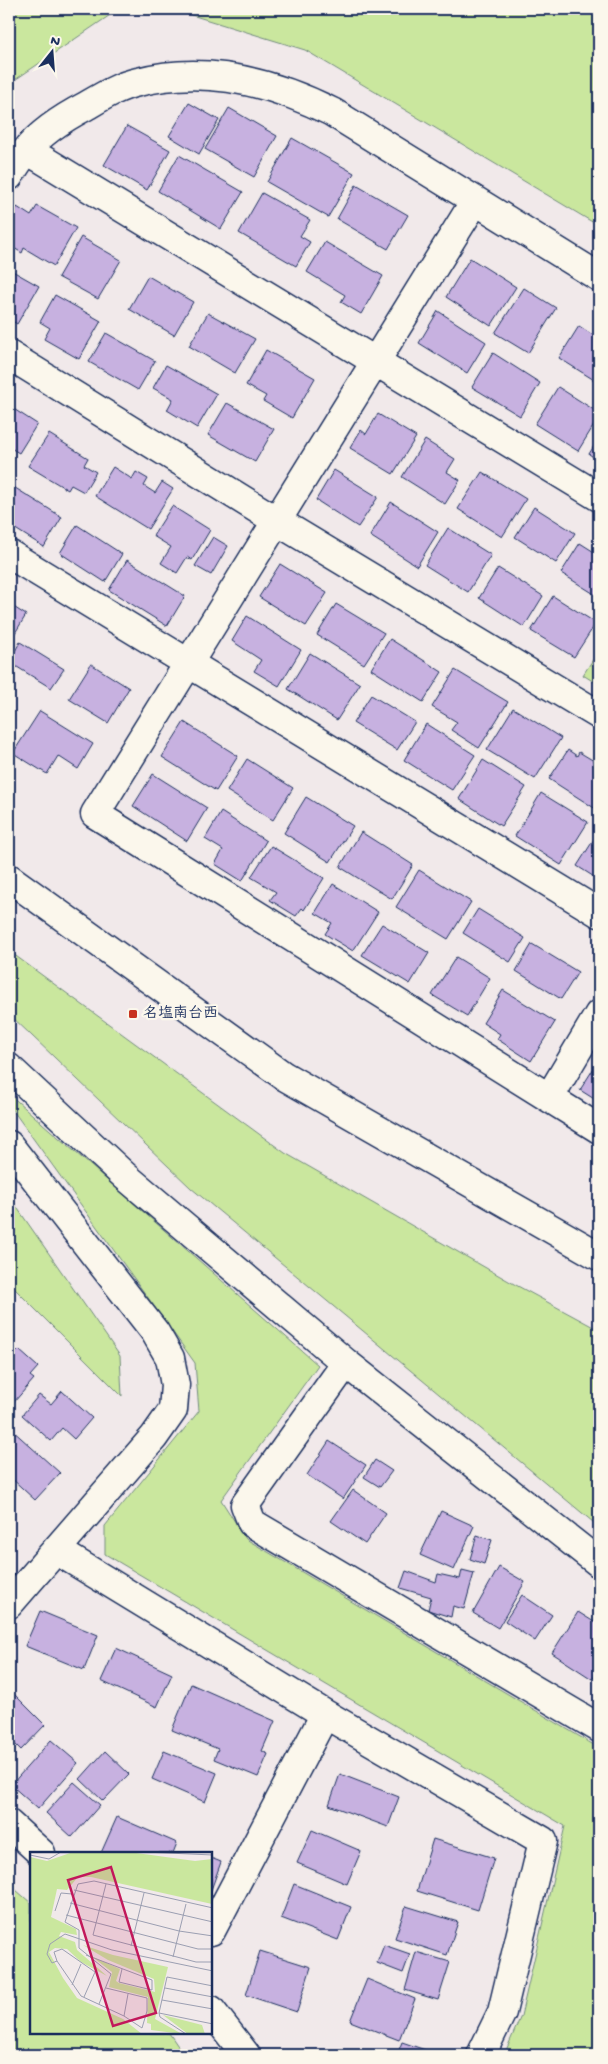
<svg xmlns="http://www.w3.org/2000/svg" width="608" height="2064" font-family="'Gochi Hand','Klee One',sans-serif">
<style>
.green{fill:#cae79e;stroke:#728b7e}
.building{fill:#c7b1e0;stroke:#1b2f5e}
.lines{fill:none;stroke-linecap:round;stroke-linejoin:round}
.street-casing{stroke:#1b2f5e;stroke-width:31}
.secondary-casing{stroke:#1b2f5e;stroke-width:31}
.street{stroke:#fbf7ec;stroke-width:28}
.secondary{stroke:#fbf7ec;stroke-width:28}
.poi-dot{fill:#c8321e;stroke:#fbf7ec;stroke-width:2}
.labels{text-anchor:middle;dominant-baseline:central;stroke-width:4.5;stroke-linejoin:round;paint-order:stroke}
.poi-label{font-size:15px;font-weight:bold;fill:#1b2f5e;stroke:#fbf7ec;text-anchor:start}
.inset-road{fill:none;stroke:#9b9fb2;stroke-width:1}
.view{fill:#c2185b;fill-opacity:0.15;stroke:#c2185b;stroke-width:2.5}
.inset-edge{fill:none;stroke:#1b2f5e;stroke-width:2.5}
</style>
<rect width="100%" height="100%" fill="#f1e9ea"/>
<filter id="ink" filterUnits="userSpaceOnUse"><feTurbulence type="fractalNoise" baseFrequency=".02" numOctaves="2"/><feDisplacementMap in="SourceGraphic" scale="10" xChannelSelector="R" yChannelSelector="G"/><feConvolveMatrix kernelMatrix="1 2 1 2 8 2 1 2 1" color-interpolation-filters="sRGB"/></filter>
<g filter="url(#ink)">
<path class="green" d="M 9,9 L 119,9 L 9,84 Z
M 172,9 L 599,9 L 599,226 L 305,50 Z
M 599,650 L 599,685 L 583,675 Z
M 9,951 L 285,1153 L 514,1284 L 599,1330 L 599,1527 L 191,1188 L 9,1014 Z
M 9,1094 L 318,1365 L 221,1500 L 246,1539 L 599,1748 L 599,2055 L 504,2055 L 521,2016 L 565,1826 L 105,1554 L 105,1526 L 199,1411 L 195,1363 L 9,1105 Z
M 9,1196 L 120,1356 L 122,1396 L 9,1283 Z
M 9,1884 L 31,1903 L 31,2033 L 169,2033 L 184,2055 L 9,2055 Z"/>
<path class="building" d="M 189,103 L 219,120 L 199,154 L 169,136 Z
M 229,108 L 277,136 L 254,177 L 205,149 Z
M 127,126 L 170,150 L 147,190 L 104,165 Z
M 292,138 L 354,173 L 328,217 L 267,182 Z
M 179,155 L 243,192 L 221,229 L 158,191 Z
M 356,185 L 408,215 L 388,249 L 337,219 Z
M 262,193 L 310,220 L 300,236 L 310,242 L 296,266 L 239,233 Z
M 37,206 L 76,228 L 54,266 L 24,248 L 22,253 L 9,245 L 9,222 L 17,207 L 31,216 Z
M 81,237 L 121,260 L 98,299 L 58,277 Z
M 325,242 L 383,276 L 361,314 L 341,302 L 345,295 L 307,272 Z
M 470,258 L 516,287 L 491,326 L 446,297 Z
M 9,269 L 39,286 L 17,324 L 9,319 Z
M 148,276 L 193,302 L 174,335 L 129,309 Z
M 524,288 L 556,308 L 528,353 L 495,333 Z
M 55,295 L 101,321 L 79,359 L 44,339 L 50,328 L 40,322 Z
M 438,311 L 486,342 L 467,373 L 419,343 Z
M 208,313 L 255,339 L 235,373 L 189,346 Z
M 579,326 L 599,339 L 599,383 L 559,358 Z
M 106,333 L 155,361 L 138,390 L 89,362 Z
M 266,350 L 315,378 L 292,418 L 263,401 L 266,396 L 246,385 Z
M 493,353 L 540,383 L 520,416 L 472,387 Z
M 166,365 L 217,394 L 197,428 L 167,410 L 173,399 L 153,388 Z
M 558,387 L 599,413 L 599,417 L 578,451 L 535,424 Z
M 227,403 L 274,429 L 255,462 L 208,435 Z
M 9,406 L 37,424 L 19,453 L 9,447 Z
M 378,414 L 416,437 L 393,474 L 350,448 L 361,430 L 366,434 Z
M 49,434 L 88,458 L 84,465 L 96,472 L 84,492 L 71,485 L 68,490 L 28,466 Z
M 599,438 L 599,461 L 589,454 Z
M 425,440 L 455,459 L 447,472 L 460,480 L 445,504 L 402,477 Z
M 113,467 L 132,479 L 136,472 L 148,479 L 144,486 L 155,493 L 162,482 L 173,489 L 148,529 L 95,496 Z
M 334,470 L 378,497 L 358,527 L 316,500 Z
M 482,472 L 526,499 L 502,537 L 458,509 Z
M 12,486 L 62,517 L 44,547 L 9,525 L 9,492 Z
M 391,502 L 438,532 L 417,566 L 370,536 Z
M 172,506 L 210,530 L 192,560 L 187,557 L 177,573 L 161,563 L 171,547 L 153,536 Z
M 534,507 L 575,533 L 556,563 L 515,537 Z
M 77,525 L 122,554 L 105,582 L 60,553 Z
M 448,528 L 491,555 L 468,592 L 425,565 Z
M 213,537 L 228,546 L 211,575 L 195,566 Z
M 580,543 L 599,555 L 599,597 L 561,573 Z
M 127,560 L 185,596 L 167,626 L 109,590 Z
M 280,564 L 327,593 L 306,626 L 259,597 Z
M 498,568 L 543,596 L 524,627 L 479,598 Z
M 553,596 L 596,623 L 574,657 L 531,631 Z
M 9,604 L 26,615 L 12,638 L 9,637 Z
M 336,604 L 384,633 L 364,664 L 317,635 Z
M 247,616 L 301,650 L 279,686 L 254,671 L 261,660 L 232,641 Z
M 390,639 L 442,672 L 423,702 L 371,669 Z
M 20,642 L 64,669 L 51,688 L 9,662 Z
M 310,653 L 360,684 L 337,720 L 288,689 Z
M 91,664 L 129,688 L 108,723 L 69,699 Z
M 455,670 L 508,702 L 479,748 L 451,730 L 457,722 L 432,707 Z
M 371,695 L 415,722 L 397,750 L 353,723 Z
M 513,708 L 561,738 L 535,779 L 487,750 Z
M 40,711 L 93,744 L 78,769 L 58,756 L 47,774 L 13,753 Z
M 184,722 L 238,756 L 216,791 L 162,757 Z
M 426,724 L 475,755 L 452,790 L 404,760 Z
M 568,750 L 577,756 L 579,752 L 599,764 L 599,811 L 549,779 Z
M 247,759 L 293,788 L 273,820 L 227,791 Z
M 483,760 L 526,787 L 501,826 L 459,799 Z
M 153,774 L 207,808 L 187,841 L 133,806 Z
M 541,793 L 588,822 L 561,865 L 515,836 Z
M 306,797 L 353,826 L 330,862 L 284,833 Z
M 221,812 L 266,841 L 242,881 L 215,864 L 223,850 L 205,839 Z
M 361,832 L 413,865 L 392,899 L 340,867 Z
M 598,833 L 599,834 L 599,880 L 577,866 Z
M 271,846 L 324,878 L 304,910 L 302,908 L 296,916 L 270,900 L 276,892 L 251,877 Z
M 419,870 L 471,902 L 448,939 L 396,907 Z
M 333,884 L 378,912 L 353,951 L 325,934 L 332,923 L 315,913 Z
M 478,909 L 525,938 L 510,962 L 463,933 Z
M 382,924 L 429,953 L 410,984 L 362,955 Z
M 532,944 L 578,972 L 561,999 L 516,971 Z
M 456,957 L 490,978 L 467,1016 L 432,995 Z
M 503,990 L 555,1022 L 531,1061 L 497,1039 L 500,1034 L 483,1023 Z
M 599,1060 L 599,1102 L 580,1090 Z
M 9,1345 L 17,1352 L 19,1350 L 38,1367 L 30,1376 L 34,1379 L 14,1402 L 9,1397 Z
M 62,1391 L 92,1418 L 74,1439 L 62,1428 L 51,1441 L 22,1415 L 39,1395 L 51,1404 Z
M 11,1429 L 60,1473 L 35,1500 L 9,1476 L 9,1432 Z
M 329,1441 L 366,1465 L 343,1499 L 307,1475 Z
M 375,1460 L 392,1471 L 380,1487 L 364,1477 Z
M 353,1490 L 386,1513 L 365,1544 L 331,1521 Z
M 441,1511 L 474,1526 L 454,1570 L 420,1555 Z
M 477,1535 L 492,1540 L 484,1564 L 470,1559 Z
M 499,1567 L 525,1582 L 498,1628 L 473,1613 Z
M 462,1570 L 474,1573 L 464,1609 L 453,1606 L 451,1617 L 428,1610 L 431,1597 L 400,1588 L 406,1571 L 436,1582 L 438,1574 L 460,1579 Z
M 522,1595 L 552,1615 L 535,1641 L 505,1621 Z
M 40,1611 L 98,1635 L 84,1670 L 25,1646 Z
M 578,1612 L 599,1625 L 599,1668 L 592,1679 L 552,1653 Z
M 116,1648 L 172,1674 L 157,1707 L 101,1681 Z
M 191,1684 L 275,1721 L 262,1751 L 268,1754 L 258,1777 L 214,1759 L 218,1749 L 172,1730 Z
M 11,1691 L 45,1725 L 21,1750 L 9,1738 L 9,1694 Z
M 51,1740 L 78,1763 L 38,1809 L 11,1785 Z
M 105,1751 L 129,1774 L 103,1801 L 80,1779 Z
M 164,1751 L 217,1773 L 205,1802 L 152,1779 Z
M 340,1774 L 399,1797 L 388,1827 L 329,1805 Z
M 74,1782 L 100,1805 L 72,1837 L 46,1813 Z
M 117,1817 L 177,1843 L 173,1853 L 101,1853 Z
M 312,1830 L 361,1851 L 347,1884 L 297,1863 Z
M 433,1839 L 494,1858 L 478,1910 L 417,1891 Z
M 211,1858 L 221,1862 L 211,1890 Z
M 294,1884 L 351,1907 L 338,1940 L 281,1918 Z
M 406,1906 L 458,1922 L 447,1955 L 395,1938 Z
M 384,1945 L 410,1954 L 403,1973 L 377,1963 Z
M 260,1951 L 311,1967 L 297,2012 L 246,1995 Z
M 416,1952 L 450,1962 L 438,2000 L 405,1990 Z
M 367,1979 L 415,1999 L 399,2040 L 350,2021 Z
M 402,2042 L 437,2054 L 436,2055 L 397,2055 Z"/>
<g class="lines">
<defs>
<path id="street" d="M 27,150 L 599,497
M 9,176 C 14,168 20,159 26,151 C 41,132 65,117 86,106 C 103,96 119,86 138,82 C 204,65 272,82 332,112 L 599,277
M 475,201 L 95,814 L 599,1129
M 9,355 L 277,521 L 599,715
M 9,554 L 599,913
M 9,1068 L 125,1176 L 346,1363 L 599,1563
M 549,1098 L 599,1014
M 346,1363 L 245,1505 L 252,1523 L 599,1728
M 56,1550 L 325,1714 L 543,1841 L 502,2012 L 481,2055
M 9,1824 L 41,1853
M 211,1931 L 325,1714
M 211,2010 L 246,2055"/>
<path id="secondary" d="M 9,878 L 284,1076 L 599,1256
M 9,1145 L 155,1332 L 170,1358 L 175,1385 L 173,1410 L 154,1437 L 9,1604"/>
</defs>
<use href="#street" class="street-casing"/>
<use href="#secondary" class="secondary-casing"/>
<use href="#street" class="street"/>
<use href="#secondary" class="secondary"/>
</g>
</g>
<rect class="poi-dot" x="128" y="1009" width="10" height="10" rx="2.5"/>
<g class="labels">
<g class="poi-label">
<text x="143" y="1014">名塩南台西</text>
</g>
</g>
<g transform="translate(30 1852)">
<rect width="182" height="182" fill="#f1e9ea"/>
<path d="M 43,0 L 99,0 L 165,9 L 182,7 L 182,52 L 61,25 L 48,25 L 37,38 L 27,37 L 21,65 L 46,77 L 47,83 L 31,80 L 29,84 L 45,90 L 47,98 L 77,124 L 51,110 L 37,97 L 25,96 L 19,100 L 33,126 L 47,146 L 93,167 L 112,182 L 0,182 L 0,1 L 0,5 L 17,9 ZM 53,93 L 83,103 L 138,115 L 125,167 L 152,182 L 121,178 L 121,172 L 117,171 L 118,145 L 79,135 L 82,120 L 61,104 L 90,117 L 86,129 L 89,131 L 125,140 L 124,127 L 78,108 ZM 133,163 L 172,173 L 175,182 L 158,182 Z" fill="#cae79e"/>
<path class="inset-road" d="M 114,0 L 183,3M 0,3 L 19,7 L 31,0M 76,32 L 63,83 L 166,110 L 183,110M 44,38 L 183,70M 40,51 L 149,79 L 183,84M 25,59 L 31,41 L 42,42M 36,63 L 168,97 L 183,97M 101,94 L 114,41M 56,103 L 122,128 L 122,138 L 89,130 L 92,117M 143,105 L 156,52M 27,109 L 24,100 L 32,97 L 65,120 L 54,145M 42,133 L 51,112M 183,134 L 137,125 L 129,161 L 183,172M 76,136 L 117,146 L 117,159 L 112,176 L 94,164 L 51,144 L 27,109 L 22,111 L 17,102 L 20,92 L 35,82 L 82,98 L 183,119M 135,136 L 183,145M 132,148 L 183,157M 69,152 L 81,122 L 49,96 L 49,78 L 35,70 L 48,32 L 64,29 L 183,56M 129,161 L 130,165 L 156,182M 94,164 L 98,142"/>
<path class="view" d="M 81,15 L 126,161 L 83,174 L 38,28 Z"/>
<rect width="182" height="182" class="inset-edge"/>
</g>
<rect width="608" height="2064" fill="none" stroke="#fbf7ec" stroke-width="30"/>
<rect x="15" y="15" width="578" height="2034" fill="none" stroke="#1b2f5e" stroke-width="2" filter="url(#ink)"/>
<g transform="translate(52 52) rotate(17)" stroke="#fbf7ec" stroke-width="4" paint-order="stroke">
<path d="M0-4L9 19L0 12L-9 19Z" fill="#1b2f5e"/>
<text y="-8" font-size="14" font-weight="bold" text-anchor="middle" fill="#1b2f5e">N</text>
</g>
</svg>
